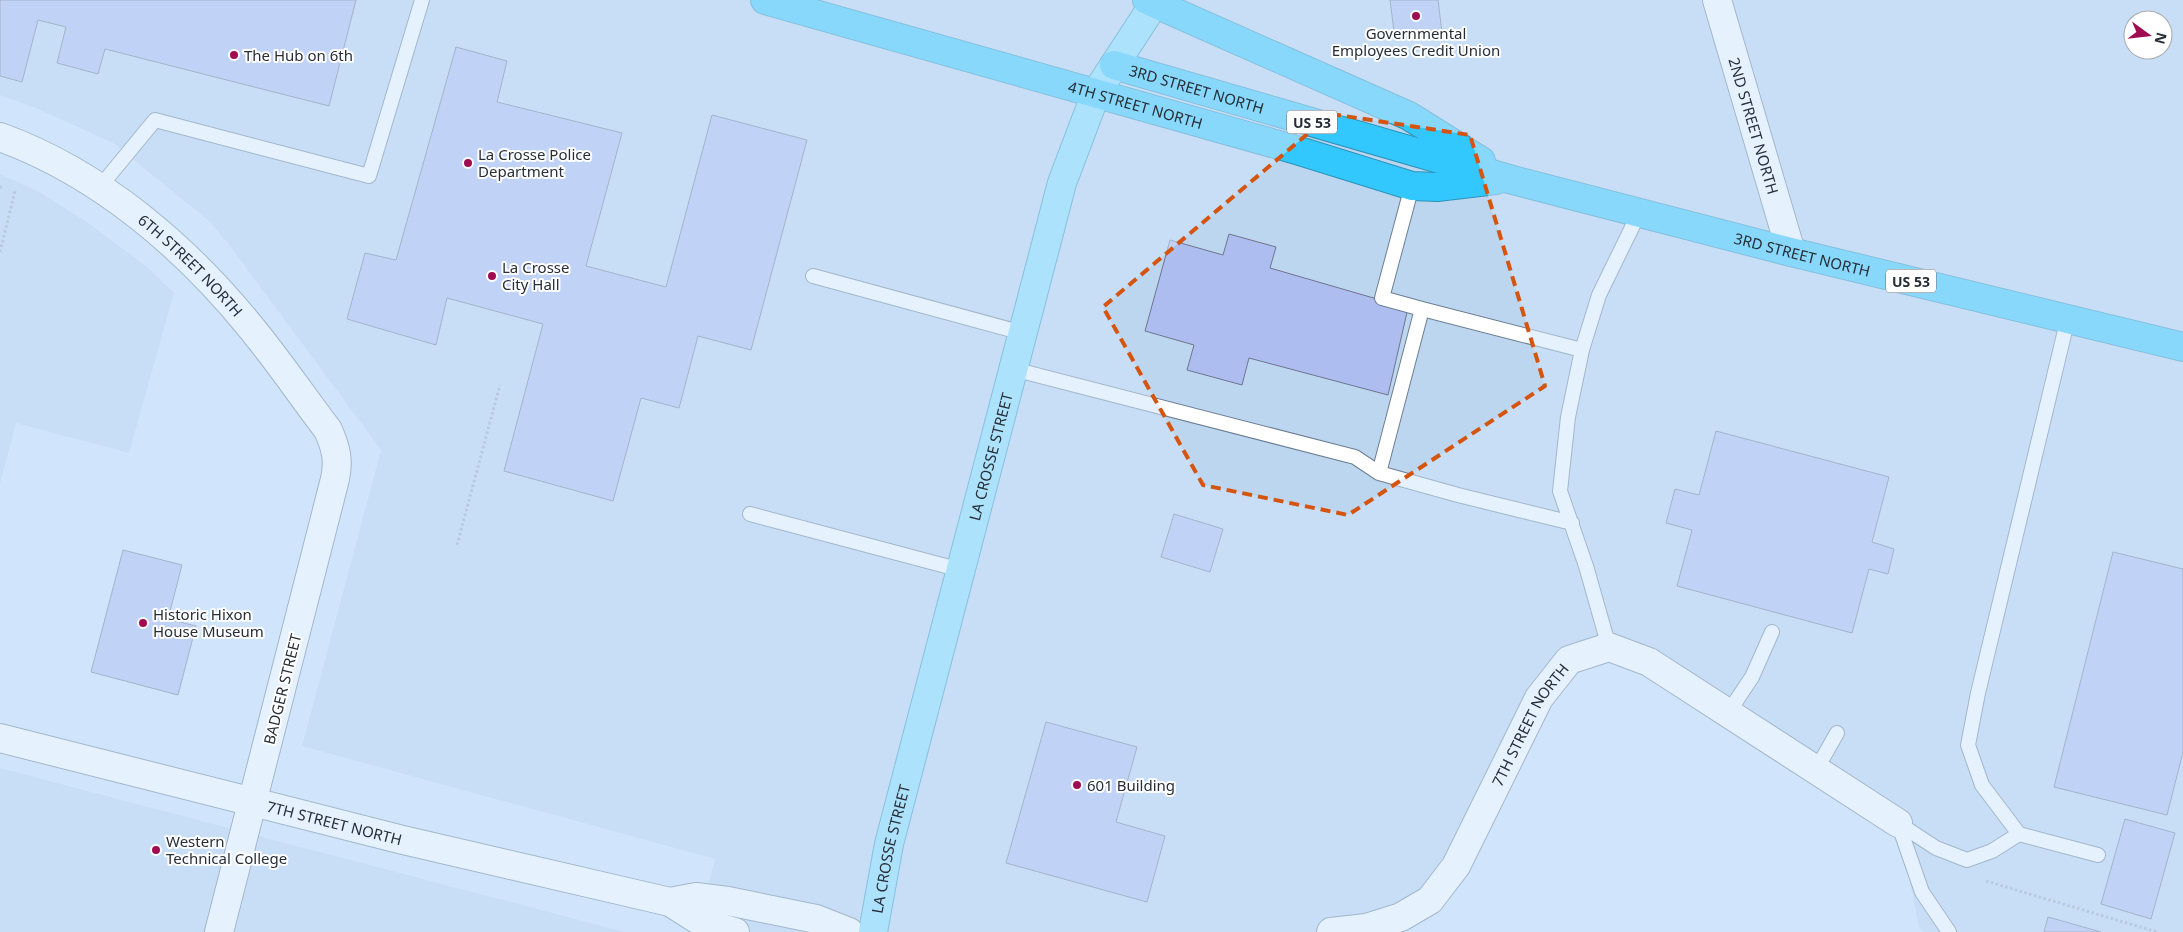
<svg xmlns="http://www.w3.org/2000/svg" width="2183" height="932" font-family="'Noto Sans',sans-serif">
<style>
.built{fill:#bdd6f0;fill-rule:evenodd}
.building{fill:#aebdf0;stroke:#6e758c}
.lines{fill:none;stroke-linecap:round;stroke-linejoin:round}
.lane-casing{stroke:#6c7e92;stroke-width:16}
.street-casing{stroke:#6c7e92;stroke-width:30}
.secondary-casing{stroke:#6c7e92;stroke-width:30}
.primary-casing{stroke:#2e92b8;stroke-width:30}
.highway-casing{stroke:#2e92b8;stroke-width:30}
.path{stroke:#9aaabc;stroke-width:3;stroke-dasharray:2.5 2.5;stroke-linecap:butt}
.lane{stroke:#fff;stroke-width:14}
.street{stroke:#fff;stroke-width:28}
.secondary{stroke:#fff;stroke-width:28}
.primary{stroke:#84defe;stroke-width:28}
.highway{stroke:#32c8fd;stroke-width:28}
.marked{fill:none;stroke:#d55510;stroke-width:4;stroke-dasharray:10 6;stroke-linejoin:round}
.poi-dot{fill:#a00b52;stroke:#fff;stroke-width:2}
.labels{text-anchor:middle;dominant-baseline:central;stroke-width:4;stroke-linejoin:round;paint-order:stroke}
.shield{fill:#fff;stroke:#686d73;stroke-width:1}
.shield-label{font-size:14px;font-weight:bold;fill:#272e37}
.poi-label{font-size:15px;fill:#272e37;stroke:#fff;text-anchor:start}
.street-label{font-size:15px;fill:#272e37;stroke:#fff}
</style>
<rect width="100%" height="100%" fill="#d0e5fb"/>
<path class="built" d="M 0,0 L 2183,0 L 2183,932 L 1923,932 L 1919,927 L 1898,823 L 1649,663 L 1569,660 L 1430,900 L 1330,932 L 696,932 L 715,859 L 302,746 L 381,450 L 227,242 L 209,221 L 113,143 L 38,109 L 0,95 ZM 2133,20 L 2163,20 L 2163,50 L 2133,50 Z
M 0,174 L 39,192 L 87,222 L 146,266 L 174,293 L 129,453 L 16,423 L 0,484 Z
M 0,768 L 625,932 L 0,932 Z"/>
<path class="building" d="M 0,0 L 356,0 L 329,106 L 105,49 L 98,74 L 57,63 L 66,27 L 38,20 L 22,82 L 0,76 Z
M 1390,0 L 1438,0 L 1442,33 L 1395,39 Z
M 456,47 L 507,61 L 497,102 L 622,133 L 586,266 L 666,287 L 712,115 L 807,140 L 751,350 L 698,336 L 679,408 L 641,398 L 613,501 L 504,471 L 543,324 L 447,298 L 436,345 L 347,319 L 365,253 L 396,260 Z
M 1229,234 L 1276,247 L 1270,268 L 1408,308 L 1388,395 L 1249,358 L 1242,385 L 1187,370 L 1194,345 L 1145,331 L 1170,240 L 1223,255 Z
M 1716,431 L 1889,477 L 1872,542 L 1894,549 L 1888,574 L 1869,569 L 1852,633 L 1677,586 L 1692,530 L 1666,523 L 1675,489 L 1699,495 Z
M 1174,514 L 1223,529 L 1210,572 L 1161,557 Z
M 123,550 L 182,565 L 168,619 L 196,626 L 178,695 L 91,672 Z
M 2113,552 L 2183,569 L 2183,752 L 2167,815 L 2054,787 Z
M 1046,722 L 1137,747 L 1116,822 L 1165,836 L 1147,902 L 1006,863 Z
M 2125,819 L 2175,833 L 2151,919 L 2101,904 Z
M 2048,917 L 2101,932 L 2044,932 Z"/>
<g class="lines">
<defs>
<path id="lane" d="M 1412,186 L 1382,298 L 1422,309
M 99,188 L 155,120 L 369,176 L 422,0
M 813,276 L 1023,333
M 2068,318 L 1978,693 L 1968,745 L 1982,785 L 2019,834 L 2098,855
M 1013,369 L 1355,457 L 1379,473
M 750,514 L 961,570
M 1572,523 L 1458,495 L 1379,473 L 1422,309 L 1582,350
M 1609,647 L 1586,566 L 1560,491 L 1568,417 L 1582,350 L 1599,295 L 1640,211
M 1728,713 L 1752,677 L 1772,632
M 1816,770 L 1837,733
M 1898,823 L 1936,848 L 1967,860 L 1992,851 L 2019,834
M 1898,823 L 1922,892 L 1949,932"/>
<g id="street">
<path id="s1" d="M 1717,0 L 1791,252"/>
<path id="s2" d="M 0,137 C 100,173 187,248 253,330 C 279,362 303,397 328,430 C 336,448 339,460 335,479 L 219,932"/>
<path id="s3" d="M 1331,932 L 1366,928 L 1401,917 L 1430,900 L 1456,866 L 1539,698 L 1569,660 L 1609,647 L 1649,662 L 1898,823"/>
</g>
<g id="secondary">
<path id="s4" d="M 0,738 L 403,840 L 670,902 L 700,921 L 735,932"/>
<path d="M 670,902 L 696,897 L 728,901 L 816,919 L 849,932"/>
</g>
<g id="primary">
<path id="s5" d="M 873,932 L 889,844 L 1062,183 L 1096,93 L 1154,4"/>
</g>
<g id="highway">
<path id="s6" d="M 765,0 L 1293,149 L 1412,186 L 1437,187 L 1496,180"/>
<path d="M 1147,0 L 1409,116 L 1481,161"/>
<path id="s7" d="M 1114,65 L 1509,179 L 1791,252 L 2183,347"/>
</g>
</defs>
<use href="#lane" class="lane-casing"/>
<use href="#street" class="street-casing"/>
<use href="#secondary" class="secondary-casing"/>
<use href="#primary" class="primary-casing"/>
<use href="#highway" class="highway-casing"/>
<path class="path" d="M 0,188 L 2,186
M 0,252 L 15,191
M 457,545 L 500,385
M 1986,881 L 2157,932"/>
<use href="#lane" class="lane"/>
<use href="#street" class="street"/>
<use href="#secondary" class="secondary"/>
<use href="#primary" class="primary"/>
<use href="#highway" class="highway"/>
</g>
<path d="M0 0H2183V932H0ZM 1331,114 L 1470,135 L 1545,386 L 1348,515 L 1203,485 L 1103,307 Z" fill="#d0e5fb" fill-opacity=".55" fill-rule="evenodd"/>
<path class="marked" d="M 1331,114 L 1470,135 L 1545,386 L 1348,515 L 1203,485 L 1103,307 Z"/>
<g class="poi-dot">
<circle cx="1416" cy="16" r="5"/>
<circle cx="234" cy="55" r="5"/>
<circle cx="468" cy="163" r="5"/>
<circle cx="492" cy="276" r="5"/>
<circle cx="143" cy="623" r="5"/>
<circle cx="1077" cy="785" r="5"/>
<circle cx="156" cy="850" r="5"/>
</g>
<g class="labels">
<g class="shield">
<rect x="1287" y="110.5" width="50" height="23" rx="4"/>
<rect x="1886" y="269.5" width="50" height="23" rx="4"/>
</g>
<g class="shield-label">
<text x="1312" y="122">US 53</text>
<text x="1911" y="281">US 53</text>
</g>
<g class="poi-label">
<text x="1416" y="33" text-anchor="middle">Governmental<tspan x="1416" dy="17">Employees Credit Union</tspan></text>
<text x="244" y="55">The Hub on 6th</text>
<text x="478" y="154">La Crosse Police<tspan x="478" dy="17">Department</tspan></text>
<text x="502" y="267">La Crosse<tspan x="502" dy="17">City Hall</tspan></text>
<text x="153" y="614">Historic Hixon<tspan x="153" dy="17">House Museum</tspan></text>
<text x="1087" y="785">601 Building</text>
<text x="166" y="841">Western<tspan x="166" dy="17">Technical College</tspan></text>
</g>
<g class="street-label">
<text stroke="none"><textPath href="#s7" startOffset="86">3RD STREET NORTH</textPath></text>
<text stroke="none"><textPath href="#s6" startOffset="385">4TH STREET NORTH</textPath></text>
<text stroke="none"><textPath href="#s1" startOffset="131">2ND STREET NORTH</textPath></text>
<text stroke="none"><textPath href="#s7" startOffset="714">3RD STREET NORTH</textPath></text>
<text stroke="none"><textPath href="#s2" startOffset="232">6TH STREET NORTH</textPath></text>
<text stroke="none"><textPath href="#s5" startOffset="490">LA CROSSE STREET</textPath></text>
<text transform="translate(282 689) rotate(-76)">BADGER STREET</text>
<text stroke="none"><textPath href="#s3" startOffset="308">7TH STREET NORTH</textPath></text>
<text stroke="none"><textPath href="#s4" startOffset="345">7TH STREET NORTH</textPath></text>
<text stroke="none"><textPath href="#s5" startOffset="85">LA CROSSE STREET</textPath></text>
</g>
</g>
<g transform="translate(2148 35) rotate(105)"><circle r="24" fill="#ffffff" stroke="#a9abaf"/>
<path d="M0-4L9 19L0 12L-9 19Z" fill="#a00b52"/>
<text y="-8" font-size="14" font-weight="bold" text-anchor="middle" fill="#272e37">N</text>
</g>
</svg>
